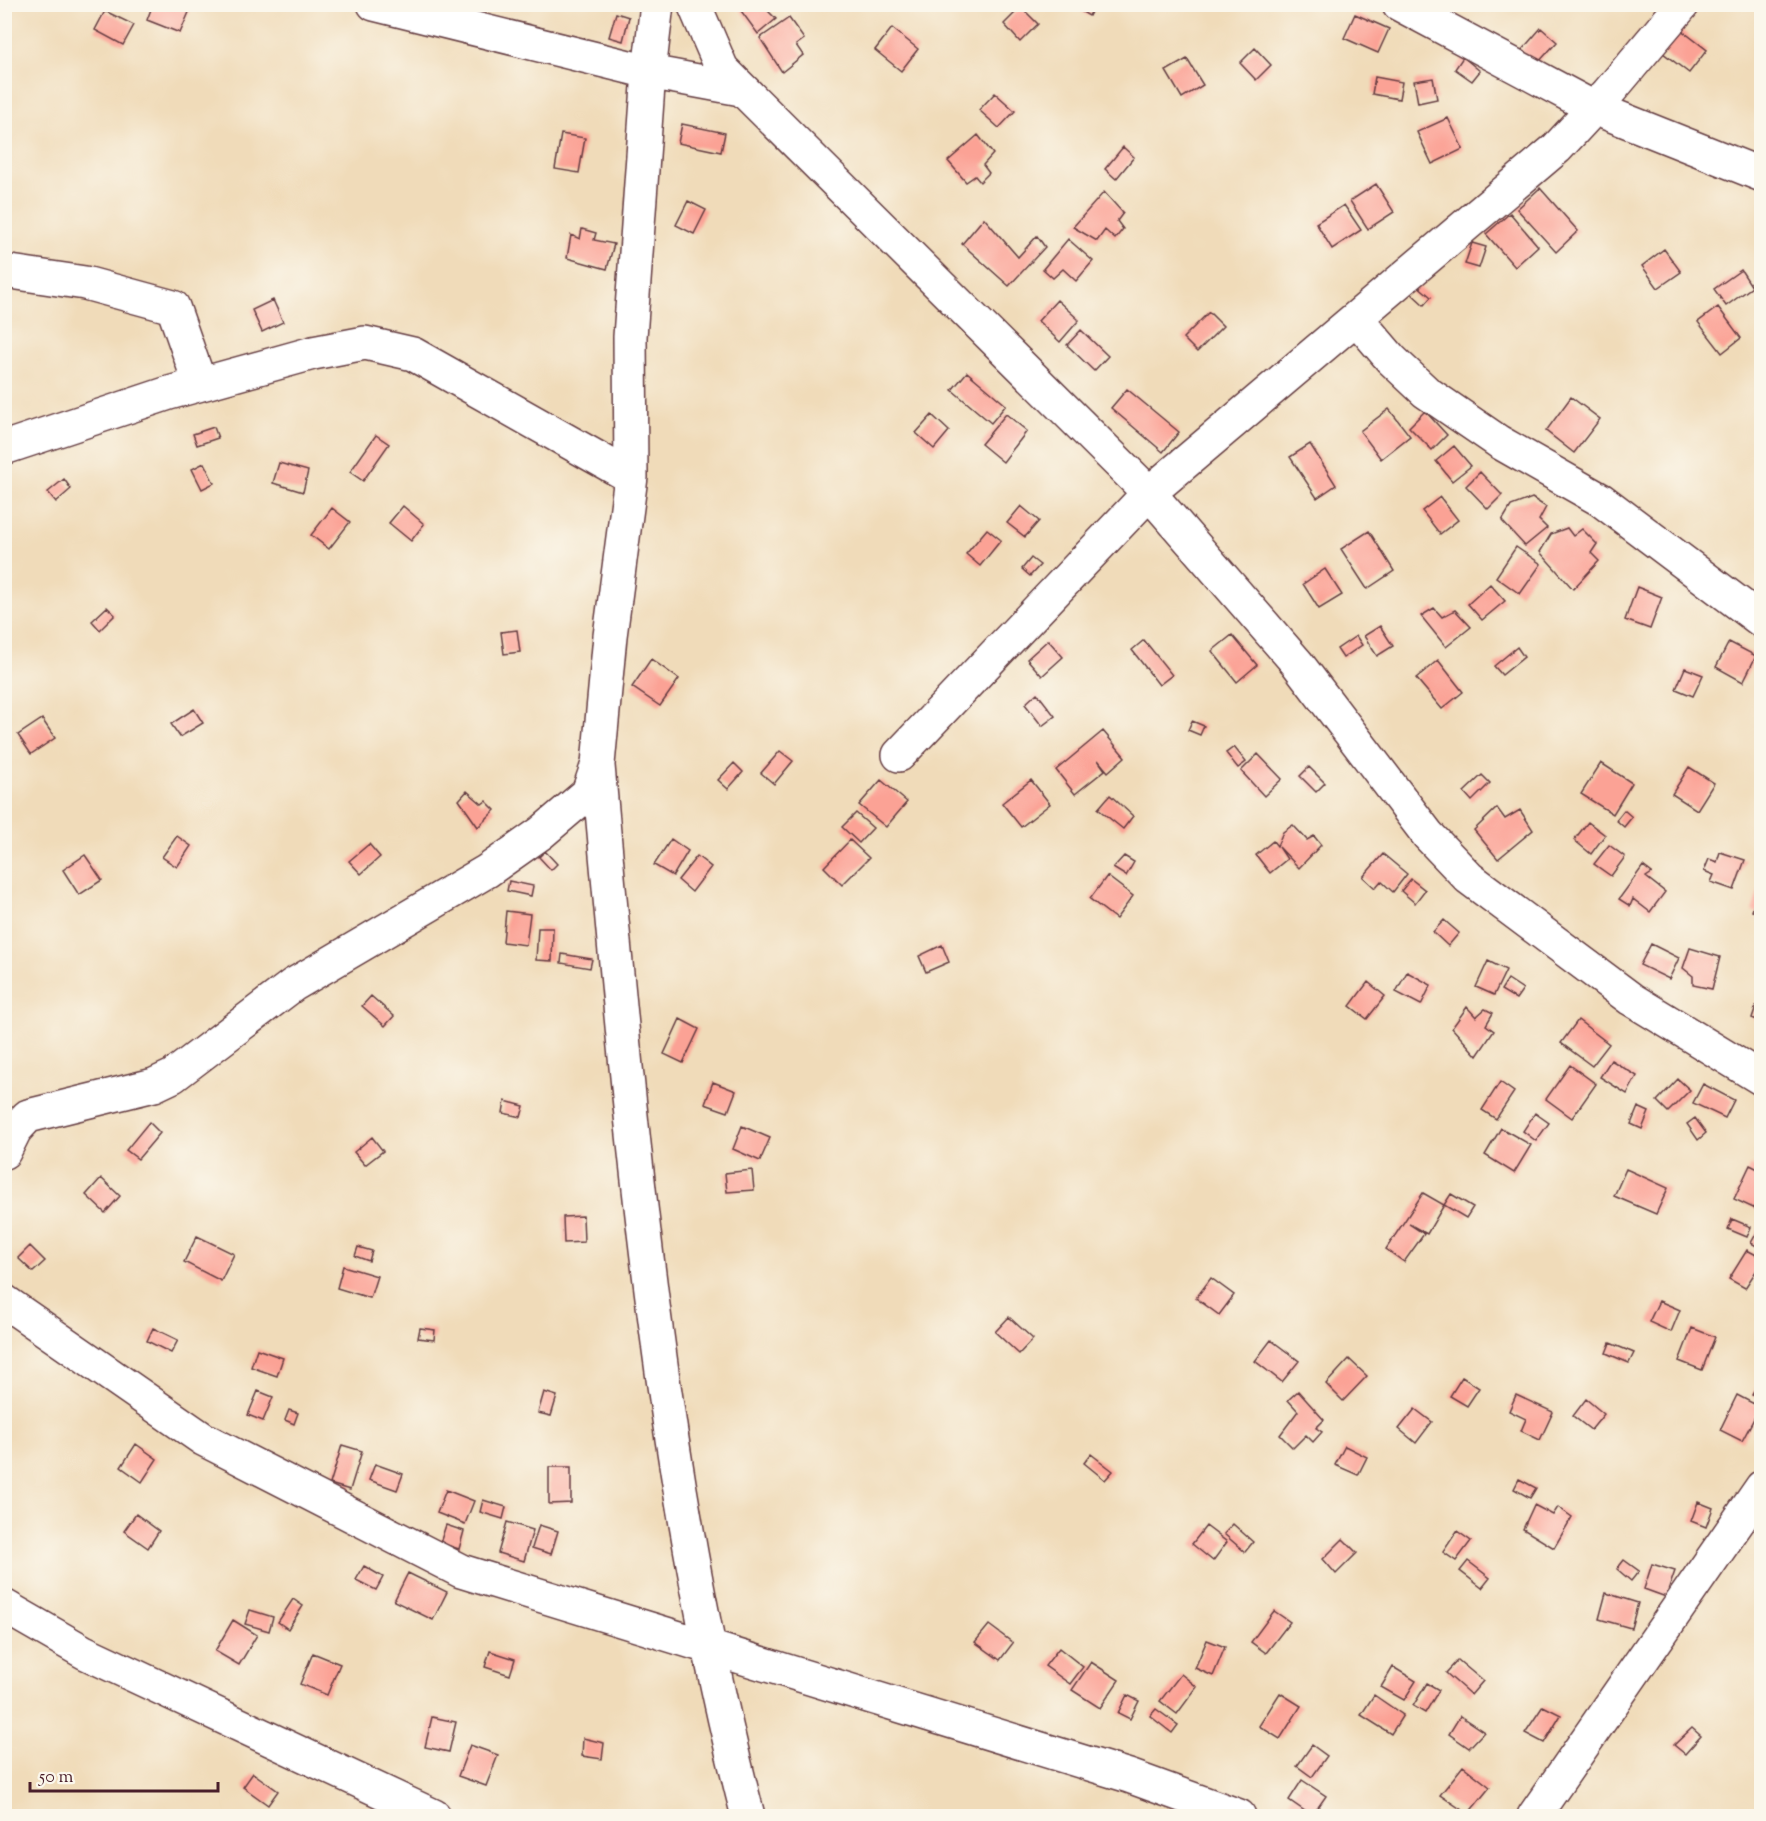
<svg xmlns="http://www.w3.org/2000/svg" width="1766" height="1821" font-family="'Sorts Mill Goudy',serif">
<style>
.building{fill:#fba295}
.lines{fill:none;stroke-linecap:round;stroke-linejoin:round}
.minor-casing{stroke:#633b40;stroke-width:36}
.minor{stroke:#fff;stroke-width:33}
</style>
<rect width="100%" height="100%" fill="#fbf7ec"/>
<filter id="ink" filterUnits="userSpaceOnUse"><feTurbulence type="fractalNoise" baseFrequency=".0167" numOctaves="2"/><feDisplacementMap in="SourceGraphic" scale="12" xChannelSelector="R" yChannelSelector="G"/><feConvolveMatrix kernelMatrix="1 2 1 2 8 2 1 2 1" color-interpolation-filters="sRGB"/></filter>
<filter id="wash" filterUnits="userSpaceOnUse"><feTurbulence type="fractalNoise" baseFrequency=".008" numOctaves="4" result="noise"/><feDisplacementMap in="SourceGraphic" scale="24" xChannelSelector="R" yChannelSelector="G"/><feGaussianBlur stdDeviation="1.35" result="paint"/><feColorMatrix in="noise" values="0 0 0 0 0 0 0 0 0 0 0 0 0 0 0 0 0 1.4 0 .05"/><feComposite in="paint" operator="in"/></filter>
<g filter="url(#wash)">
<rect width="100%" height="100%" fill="#f0dbb9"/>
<g id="blocks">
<path class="building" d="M 153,4 L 175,4 L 190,10 L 180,33 L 147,20 Z
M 736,4 L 772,4 L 765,8 L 776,19 L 758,34 Z
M 1069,4 L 1095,4 L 1089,16 Z
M 1021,7 L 1038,24 L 1020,42 L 1004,24 Z
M 105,11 L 134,25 L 123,45 L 95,30 Z
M 616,13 L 629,17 L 623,41 L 609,37 Z
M 1355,14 L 1389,29 L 1378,53 L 1344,38 Z
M 789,18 L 804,39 L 796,45 L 803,55 L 782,72 L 760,38 Z
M 1676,26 L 1707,50 L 1689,73 L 1658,49 Z
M 892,28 L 918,49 L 901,71 L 875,50 Z
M 1541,28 L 1557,42 L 1536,65 L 1521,51 Z
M 1255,48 L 1271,65 L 1256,80 L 1240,63 Z
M 1463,57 L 1480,71 L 1472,81 L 1455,69 Z
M 1187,59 L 1203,85 L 1182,98 L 1166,71 Z
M 1375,77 L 1402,82 L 1399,99 L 1372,94 Z
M 1433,78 L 1437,99 L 1418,103 L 1414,81 Z
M 995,93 L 1015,111 L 999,128 L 979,110 Z
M 1448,118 L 1463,149 L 1432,164 L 1417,132 Z
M 682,124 L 725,133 L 721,152 L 678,143 Z
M 561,134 L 585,138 L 579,173 L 555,169 Z
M 978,135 L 993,154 L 983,165 L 989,173 L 980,182 L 975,176 L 966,182 L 948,161 Z
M 1123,147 L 1134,157 L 1116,179 L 1105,169 Z
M 1376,184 L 1394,212 L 1368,229 L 1350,201 Z
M 1540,188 L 1578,231 L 1556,252 L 1517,209 Z
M 1104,192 L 1123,213 L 1117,221 L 1123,229 L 1115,239 L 1105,230 L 1097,241 L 1073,227 Z
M 688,201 L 706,210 L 694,234 L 676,225 Z
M 1344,205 L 1361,230 L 1332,249 L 1316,223 Z
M 1510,213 L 1538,246 L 1515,267 L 1486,234 Z
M 984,218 L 1018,257 L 1037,236 L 1045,247 L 1009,286 L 962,244 Z
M 582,229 L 596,233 L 594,240 L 614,244 L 607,269 L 567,258 L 571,235 L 580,239 Z
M 1068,239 L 1093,261 L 1076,281 L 1063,269 L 1053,278 L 1043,269 Z
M 1472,243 L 1486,247 L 1479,268 L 1465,264 Z
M 1664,249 L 1681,272 L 1658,288 L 1642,266 Z
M 1741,270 L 1752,287 L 1726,306 L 1714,289 Z
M 1417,285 L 1431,297 L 1424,305 L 1410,292 Z
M 273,300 L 283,322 L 262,332 L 252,310 Z
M 1057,300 L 1079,320 L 1060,342 L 1038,321 Z
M 1718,307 L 1741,338 L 1722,353 L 1698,322 Z
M 1209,312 L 1223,326 L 1197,352 L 1183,338 Z
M 1081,330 L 1108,356 L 1094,371 L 1067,345 Z
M 967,372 L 1006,405 L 991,423 L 952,390 Z
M 1127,389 L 1179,432 L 1163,452 L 1111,408 Z
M 1571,397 L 1600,419 L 1574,453 L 1546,431 Z
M 1389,409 L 1410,436 L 1381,459 L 1360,431 Z
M 1425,411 L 1447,435 L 1432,450 L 1409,427 Z
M 1006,414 L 1027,431 L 1003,462 L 981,444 Z
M 932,415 L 949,431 L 934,449 L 916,433 Z
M 214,427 L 218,438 L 197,445 L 193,434 Z
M 376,435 L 389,444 L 363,481 L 350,472 Z
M 1310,444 L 1336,485 L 1317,498 L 1290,457 Z
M 1454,446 L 1471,466 L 1452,481 L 1436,461 Z
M 204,463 L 214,483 L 202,489 L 192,469 Z
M 279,463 L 308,471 L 303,492 L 273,483 Z
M 1480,472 L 1502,495 L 1488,509 L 1466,486 Z
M 64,479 L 71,489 L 56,502 L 48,492 Z
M 1440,497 L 1458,520 L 1440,534 L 1422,511 Z
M 1532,498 L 1546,507 L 1539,520 L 1547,528 L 1525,546 L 1502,521 L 1511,506 Z
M 403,506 L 424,524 L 411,541 L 389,523 Z
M 1021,506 L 1039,521 L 1025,537 L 1007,523 Z
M 332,508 L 350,522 L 329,549 L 311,535 Z
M 1567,528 L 1573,536 L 1582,529 L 1597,544 L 1591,553 L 1599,561 L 1573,589 L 1540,552 L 1551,534 Z
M 987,529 L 1001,540 L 980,566 L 966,554 Z
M 1369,531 L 1394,571 L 1367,589 L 1341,549 Z
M 1516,547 L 1541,564 L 1520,594 L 1496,577 Z
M 1031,558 L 1040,565 L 1030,576 L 1022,569 Z
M 1325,569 L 1342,595 L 1319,609 L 1303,584 Z
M 1490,584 L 1505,601 L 1482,620 L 1468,604 Z
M 1637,587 L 1662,597 L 1650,629 L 1625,620 Z
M 107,607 L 115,615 L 100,630 L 92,621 Z
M 1434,608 L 1442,617 L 1455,610 L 1471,627 L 1446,647 L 1421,616 Z
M 1380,626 L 1393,646 L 1377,656 L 1364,636 Z
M 517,630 L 520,652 L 504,654 L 501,632 Z
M 1232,635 L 1257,665 L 1237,682 L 1212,651 Z
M 1356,636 L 1362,645 L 1343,658 L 1337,649 Z
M 1048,640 L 1063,657 L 1042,676 L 1027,659 Z
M 1144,640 L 1172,675 L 1159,685 L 1132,650 Z
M 1729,642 L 1756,656 L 1743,682 L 1716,667 Z
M 1517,647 L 1524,657 L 1502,675 L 1494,666 Z
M 651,659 L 679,679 L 660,706 L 632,687 Z
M 1438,660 L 1463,692 L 1442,709 L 1416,678 Z
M 1685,668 L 1703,675 L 1693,696 L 1676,689 Z
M 1037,693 L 1055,716 L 1042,726 L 1025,704 Z
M 194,709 L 203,723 L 180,737 L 171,724 Z
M 42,719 L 55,738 L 31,754 L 18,735 Z
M 1192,721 L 1204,726 L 1200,735 L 1188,730 Z
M 1103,731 L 1125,757 L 1108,772 L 1098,760 L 1105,770 L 1075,794 L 1056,770 Z
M 1234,747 L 1246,762 L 1238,768 L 1226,753 Z
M 780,751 L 793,761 L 774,784 L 761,773 Z
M 1258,754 L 1282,779 L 1264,796 L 1241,771 Z
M 734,763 L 743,772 L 728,789 L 718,780 Z
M 1601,763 L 1632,783 L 1613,814 L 1581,794 Z
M 1309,767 L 1325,783 L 1316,792 L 1300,776 Z
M 1689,767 L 1714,783 L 1697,810 L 1672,794 Z
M 1482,775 L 1490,783 L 1472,801 L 1464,792 Z
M 881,780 L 907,802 L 886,827 L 859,805 Z
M 1031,780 L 1050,804 L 1021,827 L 1002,803 Z
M 467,791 L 482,804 L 486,801 L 495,810 L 478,827 L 459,800 Z
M 1110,795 L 1133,816 L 1123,829 L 1098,809 Z
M 1497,808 L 1505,819 L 1520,810 L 1533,830 L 1498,859 L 1474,830 Z
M 1624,810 L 1632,817 L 1624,827 L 1616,820 Z
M 856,813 L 873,828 L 859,843 L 842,827 Z
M 1588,822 L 1605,835 L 1591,854 L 1574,840 Z
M 1293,825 L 1307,840 L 1314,836 L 1321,845 L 1299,868 L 1279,847 L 1287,859 L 1270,873 L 1256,855 L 1273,841 L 1277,846 L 1283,832 Z
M 177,836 L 191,846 L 177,867 L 162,857 Z
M 671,839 L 688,851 L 673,876 L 654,865 Z
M 850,840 L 869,858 L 842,885 L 824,867 Z
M 369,844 L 380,857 L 361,874 L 349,861 Z
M 1609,845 L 1625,857 L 1611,876 L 1594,864 Z
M 545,851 L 557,864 L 551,870 L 539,857 Z
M 1720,852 L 1745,860 L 1734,890 L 1711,882 L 1714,875 L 1704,871 L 1709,859 L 1717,862 Z
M 1383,854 L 1407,874 L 1393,892 L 1381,881 L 1375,888 L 1363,877 Z
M 85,855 L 102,880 L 79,895 L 63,870 Z
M 697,856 L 711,867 L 692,892 L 678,880 Z
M 1124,856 L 1134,862 L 1126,876 L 1113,868 Z
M 1643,866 L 1652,873 L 1646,877 L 1665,892 L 1650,912 L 1633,899 L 1630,906 L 1619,899 Z
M 1107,876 L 1133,896 L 1116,919 L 1090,899 Z
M 1411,879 L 1425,890 L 1415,903 L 1401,891 Z
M 509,881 L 533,886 L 531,896 L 507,891 Z
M 1761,884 L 1762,884 L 1762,914 L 1752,911 Z
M 506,911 L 530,914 L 526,945 L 503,942 Z
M 1444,920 L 1459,933 L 1448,946 L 1433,932 Z
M 538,928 L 553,928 L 552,961 L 536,960 Z
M 1651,944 L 1679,958 L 1669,979 L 1640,965 Z
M 942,945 L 949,962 L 926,972 L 919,956 Z
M 1690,948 L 1720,957 L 1712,989 L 1693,985 L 1693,976 L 1683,968 Z
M 562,954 L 592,959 L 590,968 L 561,963 Z
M 1488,961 L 1506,970 L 1494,995 L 1476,987 Z
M 1407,972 L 1431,985 L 1421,1005 L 1396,992 Z
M 1508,979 L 1523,989 L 1516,999 L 1501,990 Z
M 1368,982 L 1385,996 L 1367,1019 L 1350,1006 Z
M 371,996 L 394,1016 L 385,1026 L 362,1006 Z
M 1756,1006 L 1762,1008 L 1762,1022 L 1752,1018 Z
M 1467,1007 L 1476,1017 L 1485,1009 L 1493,1013 L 1486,1025 L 1494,1031 L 1477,1056 L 1452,1028 Z
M 680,1019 L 699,1029 L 683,1063 L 664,1054 Z
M 1578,1020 L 1609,1044 L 1592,1066 L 1561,1043 Z
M 1611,1060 L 1637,1076 L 1627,1094 L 1600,1077 Z
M 1570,1065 L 1596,1084 L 1572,1118 L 1546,1099 Z
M 1678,1079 L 1690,1090 L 1668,1112 L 1657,1101 Z
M 713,1082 L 736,1091 L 728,1112 L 705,1104 Z
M 1500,1082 L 1514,1092 L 1496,1119 L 1482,1110 Z
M 1703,1084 L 1734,1100 L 1725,1118 L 1693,1103 Z
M 505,1101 L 524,1106 L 521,1117 L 503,1113 Z
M 1638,1107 L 1649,1112 L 1642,1129 L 1631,1124 Z
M 1535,1113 L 1549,1123 L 1536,1141 L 1523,1131 Z
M 1695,1118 L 1706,1133 L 1698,1140 L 1687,1124 Z
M 149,1122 L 160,1133 L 138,1159 L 126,1150 Z
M 742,1126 L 770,1138 L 760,1161 L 733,1149 Z
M 1501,1128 L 1531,1145 L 1514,1173 L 1485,1155 Z
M 372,1137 L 383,1151 L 365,1165 L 354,1152 Z
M 1750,1165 L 1762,1171 L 1762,1212 L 1734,1199 Z
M 1626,1169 L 1668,1188 L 1656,1214 L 1614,1196 Z
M 752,1170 L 754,1190 L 727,1192 L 725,1173 Z
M 101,1178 L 120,1196 L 105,1213 L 86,1195 Z
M 1423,1193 L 1444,1205 L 1427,1234 L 1409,1224 L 1424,1234 L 1404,1262 L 1386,1249 Z
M 1451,1194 L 1473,1207 L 1466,1218 L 1444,1205 Z
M 583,1216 L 584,1242 L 564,1243 L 563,1217 Z
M 1732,1219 L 1751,1227 L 1747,1237 L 1728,1229 Z
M 1760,1227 L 1762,1228 L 1762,1249 L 1751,1243 Z
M 197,1236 L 234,1254 L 221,1281 L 184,1262 Z
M 30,1246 L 45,1261 L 33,1272 L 18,1258 Z
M 358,1247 L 372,1251 L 369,1261 L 355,1256 Z
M 1747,1250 L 1762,1258 L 1762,1262 L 1745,1288 L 1729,1279 Z
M 343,1266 L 377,1276 L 370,1298 L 337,1288 Z
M 1211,1278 L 1234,1295 L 1219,1315 L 1196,1298 Z
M 1659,1301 L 1680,1310 L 1671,1332 L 1649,1322 Z
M 1009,1317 L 1033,1339 L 1019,1354 L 995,1332 Z
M 153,1328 L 178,1340 L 171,1353 L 147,1341 Z
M 420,1328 L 435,1330 L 434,1340 L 418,1338 Z
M 1692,1328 L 1715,1337 L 1702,1370 L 1679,1361 Z
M 1271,1340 L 1299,1361 L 1282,1382 L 1255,1361 Z
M 1610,1343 L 1634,1353 L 1629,1363 L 1606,1353 Z
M 257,1349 L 283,1358 L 277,1376 L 251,1367 Z
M 1349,1359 L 1367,1376 L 1343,1401 L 1326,1384 Z
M 1462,1377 L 1479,1388 L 1467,1406 L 1450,1396 Z
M 1762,1378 L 1762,1400 L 1752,1395 Z
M 258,1391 L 273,1397 L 263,1421 L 248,1415 Z
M 1298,1391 L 1324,1420 L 1316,1428 L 1322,1432 L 1313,1442 L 1306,1435 L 1293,1448 L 1280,1435 L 1298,1411 L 1288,1400 Z
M 544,1392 L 557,1396 L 551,1416 L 538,1413 Z
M 1516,1395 L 1553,1412 L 1540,1440 L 1521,1431 L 1526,1419 L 1509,1411 Z
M 1737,1395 L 1760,1407 L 1742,1441 L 1720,1430 Z
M 1586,1399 L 1604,1414 L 1591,1430 L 1573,1416 Z
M 1415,1409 L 1432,1422 L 1416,1443 L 1399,1429 Z
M 289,1410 L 298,1413 L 294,1424 L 285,1420 Z
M 136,1444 L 157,1459 L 142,1482 L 121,1467 Z
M 342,1445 L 362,1451 L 350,1490 L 330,1484 Z
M 1345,1446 L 1367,1457 L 1358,1475 L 1335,1465 Z
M 1091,1454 L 1113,1471 L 1105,1480 L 1084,1463 Z
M 375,1464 L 403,1474 L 397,1490 L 369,1480 Z
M 549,1467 L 571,1467 L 571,1503 L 549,1504 Z
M 1519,1479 L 1536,1488 L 1530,1498 L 1514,1489 Z
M 446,1490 L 474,1501 L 465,1524 L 437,1513 Z
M 483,1500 L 506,1507 L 503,1519 L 480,1512 Z
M 1698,1502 L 1713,1508 L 1706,1527 L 1691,1521 Z
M 1534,1505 L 1553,1515 L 1558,1507 L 1572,1517 L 1554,1548 L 1523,1529 Z
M 136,1514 L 159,1531 L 148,1548 L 124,1531 Z
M 507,1522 L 533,1530 L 524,1561 L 498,1553 Z
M 1233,1524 L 1253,1542 L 1245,1552 L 1224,1534 Z
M 446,1525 L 464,1531 L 459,1549 L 440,1543 Z
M 539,1525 L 558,1531 L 551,1554 L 532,1548 Z
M 1206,1526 L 1227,1542 L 1213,1561 L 1192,1544 Z
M 1457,1531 L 1471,1541 L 1456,1561 L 1443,1552 Z
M 1343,1539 L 1357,1553 L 1336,1574 L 1323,1559 Z
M 1624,1560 L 1639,1571 L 1631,1581 L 1617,1569 Z
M 1468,1561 L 1490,1578 L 1482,1588 L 1460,1571 Z
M 1652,1564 L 1675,1571 L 1666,1597 L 1644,1589 Z
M 364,1566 L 383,1577 L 376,1590 L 356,1580 Z
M 408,1573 L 447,1592 L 433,1620 L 394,1601 Z
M 1606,1593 L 1638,1603 L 1631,1628 L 1599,1619 Z
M 293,1599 L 303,1606 L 288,1629 L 278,1622 Z
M 250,1610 L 273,1617 L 269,1631 L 245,1624 Z
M 1274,1611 L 1290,1622 L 1266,1653 L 1251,1642 Z
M 233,1620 L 257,1635 L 239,1665 L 215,1651 Z
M 989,1625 L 1013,1643 L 1000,1660 L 975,1642 Z
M 1207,1640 L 1225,1647 L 1213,1676 L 1195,1668 Z
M 1059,1648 L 1083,1667 L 1070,1684 L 1045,1666 Z
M 490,1651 L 515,1659 L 510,1675 L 485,1667 Z
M 313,1653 L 340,1664 L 327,1695 L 300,1684 Z
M 1458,1660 L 1483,1681 L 1471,1695 L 1446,1673 Z
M 1091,1662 L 1119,1680 L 1100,1708 L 1072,1690 Z
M 1393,1667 L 1416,1681 L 1404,1700 L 1381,1687 Z
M 1181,1674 L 1197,1687 L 1177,1714 L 1160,1701 Z
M 1427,1683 L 1439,1690 L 1425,1713 L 1413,1706 Z
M 1280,1693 L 1301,1706 L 1280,1739 L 1259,1726 Z
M 1127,1695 L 1139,1701 L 1130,1719 L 1118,1713 Z
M 1374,1695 L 1403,1715 L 1391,1734 L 1361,1715 Z
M 1543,1706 L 1561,1715 L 1544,1743 L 1525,1733 Z
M 1156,1709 L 1178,1725 L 1172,1733 L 1150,1716 Z
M 1460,1716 L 1484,1732 L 1469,1748 L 1449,1734 Z
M 432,1717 L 456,1722 L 449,1752 L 425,1747 Z
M 1692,1728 L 1701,1736 L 1685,1754 L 1674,1745 Z
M 583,1738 L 604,1743 L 602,1759 L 582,1756 Z
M 470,1745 L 498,1755 L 486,1786 L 458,1776 Z
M 1312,1745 L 1327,1756 L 1312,1777 L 1297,1766 Z
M 1463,1766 L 1490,1787 L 1468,1814 L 1440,1795 Z
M 253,1773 L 278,1791 L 268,1805 L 243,1787 Z
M 1302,1780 L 1326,1796 L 1312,1816 L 1289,1800 Z"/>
</g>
</g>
<g filter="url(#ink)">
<use href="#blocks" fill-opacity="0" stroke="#633b40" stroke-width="1.5"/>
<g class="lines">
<defs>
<path id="minor" d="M 374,4 L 649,72 L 741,89
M 694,4 L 722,69 L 1149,493 L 1297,663 L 1428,835 L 1469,878 L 1631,999 L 1762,1079
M 1399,4 L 1594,108 L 1762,175
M 4,271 L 85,283 L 173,307 L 200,384
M 1356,318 L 1391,359 L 1426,392 L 1499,442 L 1601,500 L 1762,621
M 4,448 L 169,393 L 313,353 L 365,343 L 413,354 L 631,477
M 899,755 L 1149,493 L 1557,148 L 1608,93 L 1683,4
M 598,766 C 630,1119 659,1472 748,1816
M 4,1152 L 15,1130 L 28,1116 L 154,1085 L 173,1076 L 293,985 L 487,871 L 541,833 L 588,793 L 598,764 L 610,636 L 631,477 L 630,337 L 649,72 L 657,4
M 4,1301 L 203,1439 L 461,1571 L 1129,1776 L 1239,1816
M 4,1606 L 84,1652 L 434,1816
M 1534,1816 L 1762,1487"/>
</defs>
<use href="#minor" class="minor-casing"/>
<use href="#minor" class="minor"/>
</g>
</g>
<rect width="1766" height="1821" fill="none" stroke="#fbf7ec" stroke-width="24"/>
<path d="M30 1782v9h188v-9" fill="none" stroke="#4a1f2b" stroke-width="3"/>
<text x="39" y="1782" font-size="18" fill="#4a1f2b" stroke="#fbf7ec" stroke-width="4.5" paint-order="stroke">50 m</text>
</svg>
